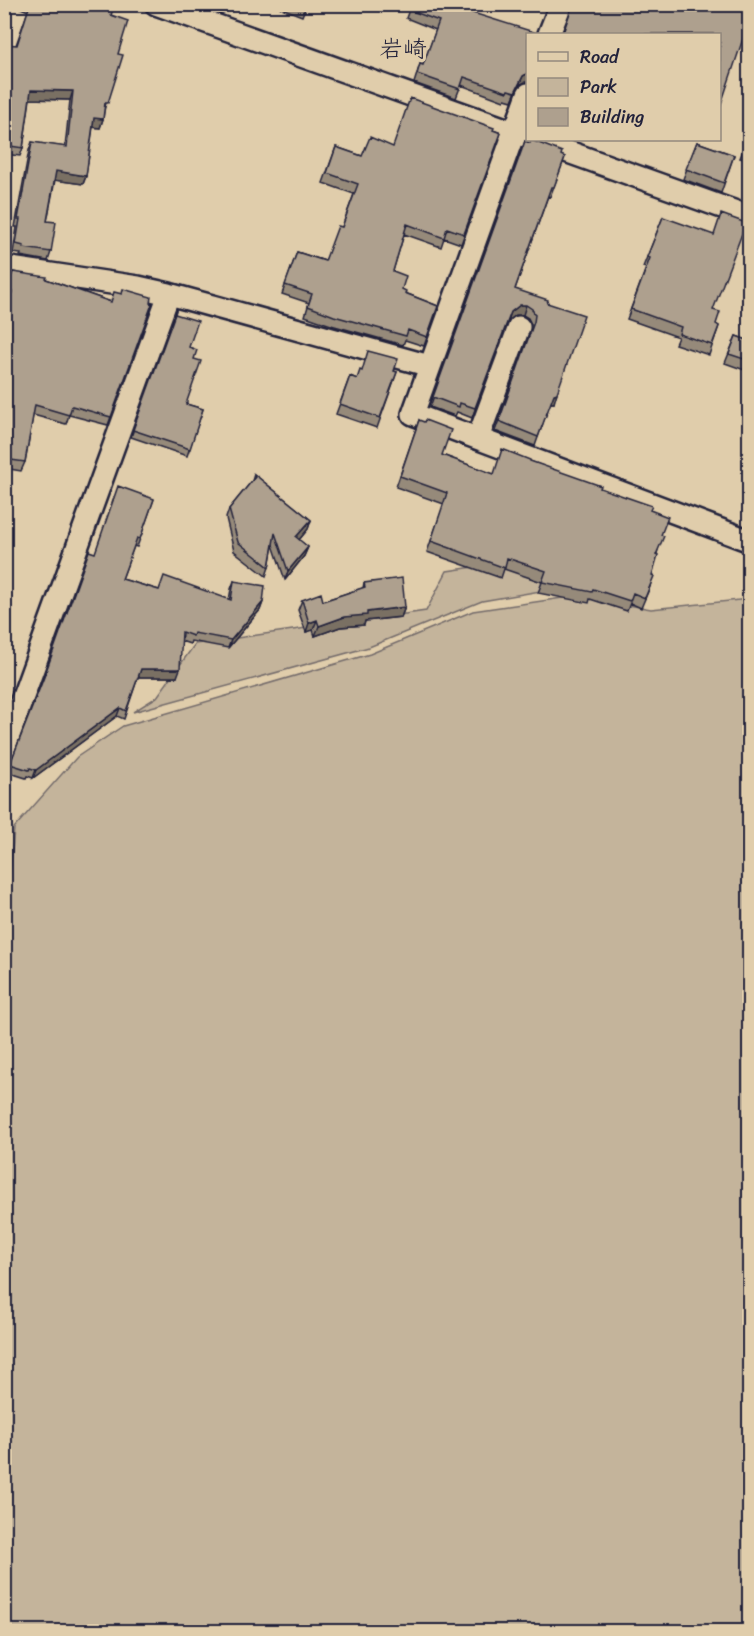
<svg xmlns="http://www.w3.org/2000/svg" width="754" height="1636" font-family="Sriracha,'Klee One',sans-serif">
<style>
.green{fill:#c4b49b;stroke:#736b6b;stroke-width:1.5}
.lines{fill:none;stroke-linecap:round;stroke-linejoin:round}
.minor-casing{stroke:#22223b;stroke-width:26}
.minor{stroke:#e0cdab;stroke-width:21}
.wall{fill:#968a7a;stroke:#22223b;stroke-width:1.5}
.shaded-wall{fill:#7a7063;stroke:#22223b;stroke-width:1.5}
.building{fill:#aea08e;stroke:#22223b;stroke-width:1.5}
.labels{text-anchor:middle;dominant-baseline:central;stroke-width:6;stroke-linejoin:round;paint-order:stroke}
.quarter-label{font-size:24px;fill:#22223b;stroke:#e0cdab}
</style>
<rect width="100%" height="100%" fill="#e0cdab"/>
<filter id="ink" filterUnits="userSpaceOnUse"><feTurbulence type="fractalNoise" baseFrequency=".0167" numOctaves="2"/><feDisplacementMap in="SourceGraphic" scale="12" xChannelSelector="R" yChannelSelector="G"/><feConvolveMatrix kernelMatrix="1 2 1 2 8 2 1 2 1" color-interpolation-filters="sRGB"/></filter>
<g filter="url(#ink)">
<path class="green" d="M 494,564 L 558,588 L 482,601 L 369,647 L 133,712 L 157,697 L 195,644 L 426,611 L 447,571 Z
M 576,596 L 651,609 L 749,599 L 749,1631 L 5,1632 L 4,893 L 9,887 L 14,828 L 77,757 L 123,726 L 370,654 L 473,611 Z"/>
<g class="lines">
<defs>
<path id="minor" d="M 156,4 L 528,137
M 549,34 L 561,4
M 528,94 L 413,414 L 750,541
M 535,140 L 750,217
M 4,267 L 138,287 L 169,294
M 478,438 L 519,327
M 4,749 L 169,294 L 430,366"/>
</defs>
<use href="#minor" class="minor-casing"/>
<use href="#minor" class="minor"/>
</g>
<path class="wall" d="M 11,4 L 114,4 L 111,15 L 118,54 L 104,111 L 103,119 L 100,128 L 93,127 L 86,176 L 83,184 L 55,180 L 47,221 L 51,252 L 48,261 L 20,256 L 21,254 L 13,253 L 17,227 L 15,227 L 29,150 L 32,142 L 65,147 L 70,100 L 30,99 L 23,148 L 20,156 L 4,154 L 4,44 L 16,45 L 28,11 Z
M 246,4 L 256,4 L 255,8 Z
M 271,4 L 307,4 L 302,16 Z
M 411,4 L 474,14 L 528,34 L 528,82 L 525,82 L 519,85 L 512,101 L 505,99 L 504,101 L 461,85 L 456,98 L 414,83 L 420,64 L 423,65 L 436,30 L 406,18 Z
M 493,130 L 501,133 L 461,244 L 444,238 L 441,247 L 404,234 L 393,271 L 402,289 L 405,293 L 438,306 L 424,346 L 405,340 L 403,345 L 331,325 L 305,316 L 309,303 L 282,294 L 297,252 L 325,261 L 342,227 L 354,194 L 323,183 L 336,147 L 362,156 L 393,147 Z
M 750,133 L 750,161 L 740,158 Z
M 525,141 L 565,157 L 550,197 L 548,196 L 515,289 L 547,303 L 554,403 L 550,403 L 535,446 L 495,431 L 531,331 L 531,324 L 528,318 L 523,315 L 516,315 L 507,322 L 472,418 L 457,412 L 455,416 L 430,407 Z
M 697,142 L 734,155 L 721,193 L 683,179 Z
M 663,217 L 713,310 L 716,324 L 719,326 L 709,355 L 675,344 L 678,337 L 627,319 L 646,268 L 643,267 Z
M 13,272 L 46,279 L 111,302 L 152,304 L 108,425 L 69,415 L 66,424 L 33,415 L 25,462 L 21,471 L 4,468 L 4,314 L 9,301 L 4,299 L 4,294 Z
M 175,314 L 194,359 L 186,404 L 203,409 L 187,456 L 131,437 Z
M 736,336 L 750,341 L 750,372 L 725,363 Z
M 361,371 L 394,371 L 397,372 L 377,428 L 336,414 L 350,376 L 357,379 Z
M 419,420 L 442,455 L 493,474 L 530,461 L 600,488 L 650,510 L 661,535 L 650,587 L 641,608 L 630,603 L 627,611 L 590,599 L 589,603 L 538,593 L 542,582 L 504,569 L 501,578 L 427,552 L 444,504 L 396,487 Z
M 254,474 L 311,520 L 308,529 L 299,540 L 308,547 L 304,556 L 285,580 L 273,545 L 269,567 L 266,576 L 234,551 L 226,518 L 229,509 L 252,481 Z
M 154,499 L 137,547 L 134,546 L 122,579 L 159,590 L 229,600 L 231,589 L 234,581 L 263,602 L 260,610 L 228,648 L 191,641 L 190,644 L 181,641 L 177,677 L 138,677 L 124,719 L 117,716 L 33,778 L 27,776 L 26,778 L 7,772 L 44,679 L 95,553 Z
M 364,583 L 405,607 L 401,617 L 365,621 L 364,625 L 340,627 L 315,636 L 313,630 L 306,632 L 298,610 L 302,600 L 323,601 L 363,588 Z"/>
<path class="shaded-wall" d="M 528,73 L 528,82 L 525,82 L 519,85 L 512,101 L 523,76 Z
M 31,90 L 73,91 L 70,100 L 28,99 Z
M 94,118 L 103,119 L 100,128 L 91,127 Z
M 56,171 L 86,176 L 83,184 L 53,180 Z
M 520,305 L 526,305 L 523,315 L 516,315 L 507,322 L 472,418 L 511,312 Z
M 557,393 L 554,403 L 550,403 L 554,394 Z
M 311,520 L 308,529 L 293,547 L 296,537 Z
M 308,547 L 304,556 L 285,580 L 288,571 Z
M 263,602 L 260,610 L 228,648 L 231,640 Z
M 405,607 L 401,617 L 365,621 L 364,625 L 340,627 L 315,636 L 319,626 L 344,617 L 367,612 Z
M 317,620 L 313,630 L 306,632 L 309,623 Z
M 141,669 L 180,669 L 177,677 L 138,677 Z
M 120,708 L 117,716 L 33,778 L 36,770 Z"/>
<path class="building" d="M 30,4 L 114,4 L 111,15 L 128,21 L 118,54 L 123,55 L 108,103 L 105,103 L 103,119 L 94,118 L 86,176 L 56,171 L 47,221 L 56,222 L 51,252 L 23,248 L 24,246 L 16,244 L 20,219 L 18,219 L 32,142 L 67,147 L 73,91 L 31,90 L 23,148 L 4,145 L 4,44 L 17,45 Z
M 411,4 L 477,4 L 473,13 L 540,34 L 528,34 L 528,73 L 523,76 L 515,92 L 508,90 L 507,92 L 464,77 L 460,89 L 417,74 L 420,64 L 423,65 L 439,21 L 409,10 Z
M 573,4 L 750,4 L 750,18 L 720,107 L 720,34 L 560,34 L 564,30 Z
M 410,98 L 494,128 L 493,130 L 501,133 L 464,234 L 447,228 L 444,238 L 407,224 L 393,271 L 406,276 L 402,289 L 406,291 L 405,293 L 438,306 L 427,337 L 408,330 L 406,336 L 334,316 L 308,306 L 312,294 L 285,285 L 297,252 L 325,261 L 338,226 L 342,227 L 358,184 L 327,173 L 336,147 L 362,156 L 370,137 L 393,147 Z
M 750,133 L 750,151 L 744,149 Z
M 531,140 L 562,152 L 561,155 L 565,157 L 554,187 L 551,187 L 515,289 L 548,300 L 547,303 L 584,315 L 557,393 L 554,394 L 538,437 L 499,421 L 534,322 L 535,315 L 532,309 L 526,305 L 520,305 L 511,312 L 475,408 L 460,403 L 459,407 L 433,397 L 525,141 L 530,143 Z
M 697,142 L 734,155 L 724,183 L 686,169 Z
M 721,214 L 746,223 L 713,310 L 720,312 L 716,324 L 719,326 L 712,345 L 679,334 L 681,327 L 631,309 L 650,258 L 647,257 L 663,217 L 714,235 Z
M 13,272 L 47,277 L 46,279 L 111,302 L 114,292 L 122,294 L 123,289 L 151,297 L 150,303 L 152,304 L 111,417 L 72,406 L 69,415 L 35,405 L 25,462 L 4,459 L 4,315 L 12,292 L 6,290 Z
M 175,314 L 198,321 L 189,347 L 197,350 L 194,359 L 201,361 L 186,404 L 203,409 L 190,449 L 133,430 Z
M 736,336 L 750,341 L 750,361 L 729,354 Z
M 368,351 L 398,359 L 394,371 L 397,372 L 380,418 L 340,404 L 350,376 L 357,379 L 360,370 L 362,371 Z
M 419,420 L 424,422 L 425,420 L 451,430 L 442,455 L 494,474 L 502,449 L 530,460 L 530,461 L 601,486 L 600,488 L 652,506 L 650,510 L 668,517 L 661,535 L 664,536 L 656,555 L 658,555 L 652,575 L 654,576 L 645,598 L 633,593 L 630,601 L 593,589 L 592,592 L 542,582 L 546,571 L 507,558 L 505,568 L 431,541 L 447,493 L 400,476 Z
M 254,474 L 311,520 L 296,537 L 308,547 L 288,571 L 275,533 L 269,567 L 238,542 L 229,509 L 255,477 Z
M 118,486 L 154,499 L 140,539 L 137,538 L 122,579 L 159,590 L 164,576 L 231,600 L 234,581 L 265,586 L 263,602 L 231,640 L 194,633 L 193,636 L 182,632 L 180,669 L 141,669 L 126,711 L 120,708 L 36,770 L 30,768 L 29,770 L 10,764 L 44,677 L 89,551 L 95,553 Z
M 402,578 L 405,607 L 367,612 L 367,615 L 344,617 L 319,626 L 317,620 L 309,623 L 302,600 L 321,593 L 323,601 L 365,587 L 364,583 Z"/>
</g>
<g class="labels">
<g class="quarter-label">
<text x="403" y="49">岩崎</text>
</g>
</g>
<rect width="754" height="1636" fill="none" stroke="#e0cdab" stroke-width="24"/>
<rect x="12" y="12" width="730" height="1612" fill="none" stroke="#22223b" stroke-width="2" filter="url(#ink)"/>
<rect x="526" y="33" width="195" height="108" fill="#e0cdab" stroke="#94897e" stroke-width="1.5"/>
<rect x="538" y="52" width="30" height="9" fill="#e0cdab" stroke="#94897e" stroke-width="1.5"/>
<text x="580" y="63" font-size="18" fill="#22223b">Road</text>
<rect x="538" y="78" width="30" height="18" fill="#c4b49b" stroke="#94897e" stroke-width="1.5"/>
<text x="580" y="93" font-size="18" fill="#22223b">Park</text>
<rect x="538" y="108" width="30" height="18" fill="#aea08e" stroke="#94897e" stroke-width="1.5"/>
<text x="580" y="123" font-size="18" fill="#22223b">Building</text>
</svg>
